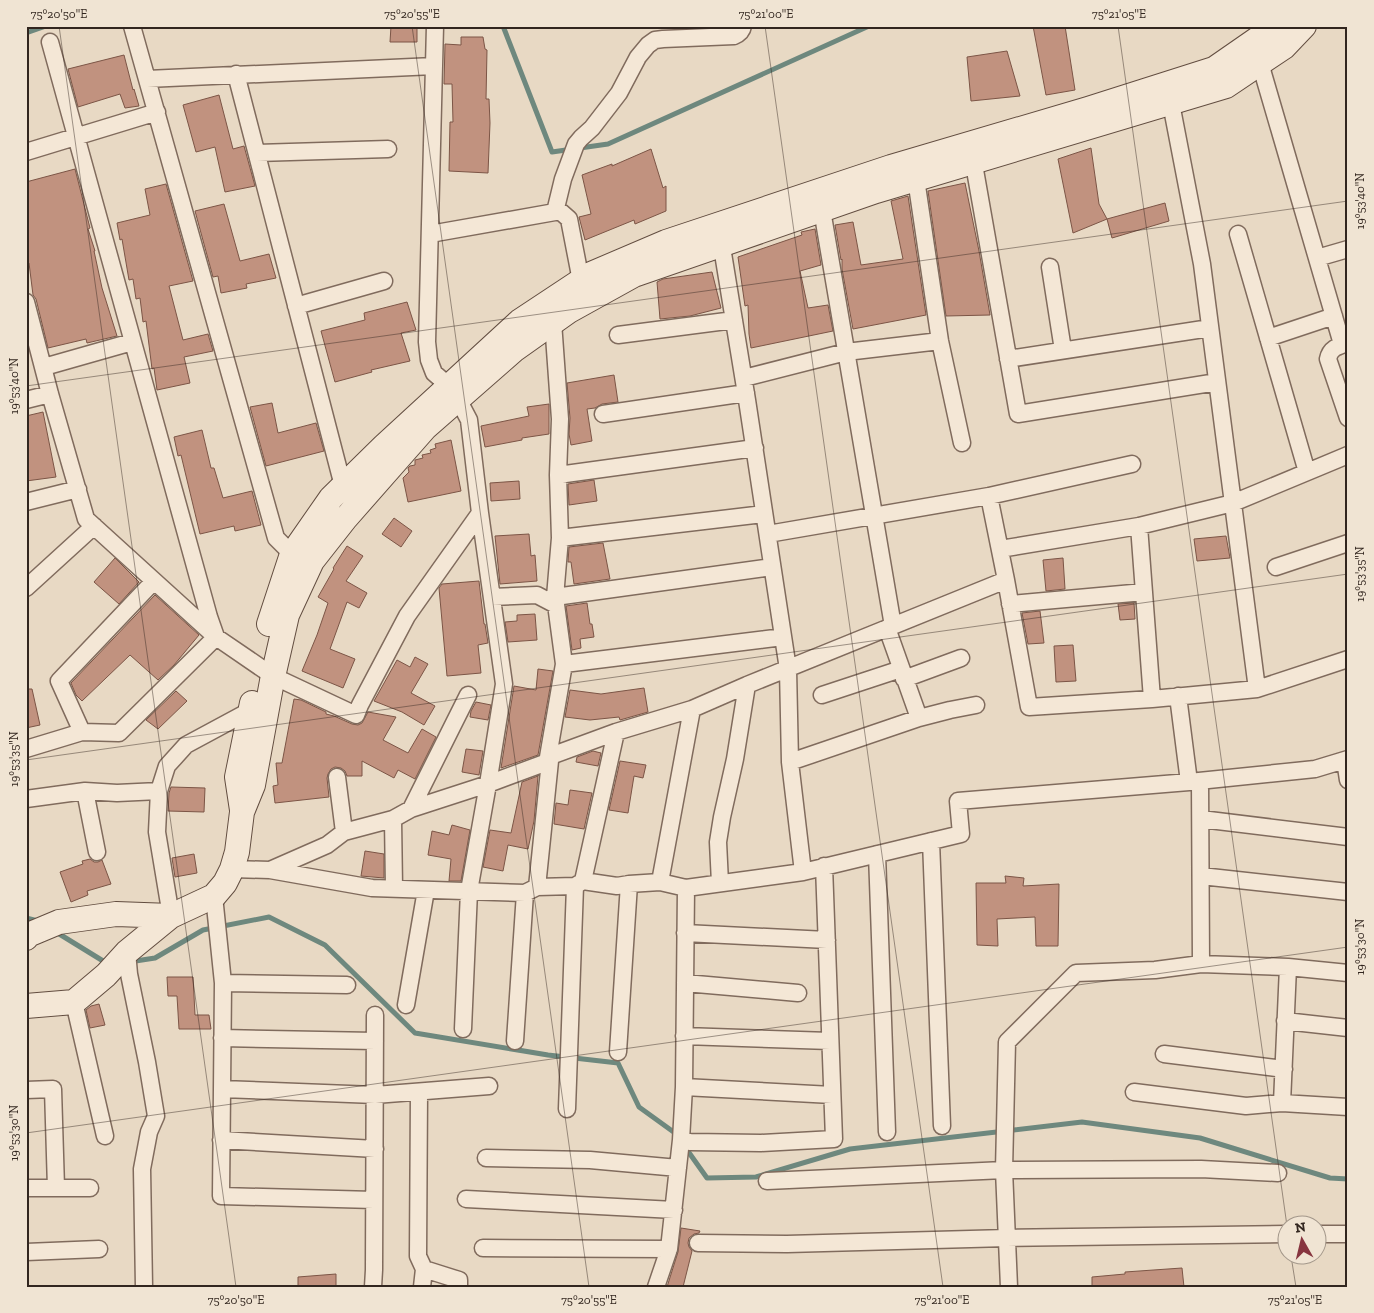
<svg xmlns="http://www.w3.org/2000/svg" width="1374" height="1313" font-family="'Zilla Slab',serif">
<style>
.lines{fill:none;stroke-linecap:round;stroke-linejoin:round}
.stream{stroke:#6e887e;stroke-width:5}
.building{fill:#c1927f;stroke:#7c5546}
.street-casing{stroke:#806b5d;stroke-width:19}
.secondary-casing{stroke:#624d40;stroke-width:26}
.street{stroke:#f4e7d6;stroke-width:16}
.secondary{stroke:#f4e7d6;stroke-width:24}
.ticks{fill:none;stroke:#32261f;stroke-width:1;stroke-opacity:0.45}
.neatline{fill:none;stroke:#32261f;stroke-width:2}
.ticks-label{font-size:12px;text-anchor:middle;fill:#32261f}
</style>
<rect width="100%" height="100%" fill="#e8d9c4"/>
<g class="lines">
<path class="stream" d="M 503,26 L 552,152 L 608,144 L 869,26
M 26,33 L 46,26
M 26,918 L 38,921
M 56,932 L 108,964
M 129,962 L 155,958 L 203,930 L 269,917 L 325,945 L 415,1033 L 548,1055 L 618,1063 L 639,1107 L 675,1133 L 677,1136
M 685,1147 L 707,1178 L 756,1177 L 850,1149 L 1082,1122 L 1200,1138 L 1330,1178 L 1348,1179"/>
</g>
<path class="building" d="M 391,26 L 417,26 L 417,42 L 390,42 Z
M 1033,26 L 1065,26 L 1075,90 L 1046,95 Z
M 461,37 L 483,37 L 485,49 L 487,50 L 486,99 L 489,99 L 490,123 L 488,173 L 449,171 L 450,122 L 453,122 L 452,84 L 444,84 L 445,44 L 461,45 Z
M 1007,51 L 1020,96 L 971,101 L 967,57 Z
M 124,55 L 133,90 L 134,89 L 139,106 L 125,108 L 120,94 L 78,107 L 68,69 Z
M 219,95 L 233,149 L 244,146 L 255,186 L 225,192 L 215,147 L 196,152 L 183,105 Z
M 1091,148 L 1099,204 L 1107,219 L 1073,233 L 1058,159 Z
M 651,149 L 663,188 L 666,186 L 666,211 L 635,224 L 634,220 L 585,240 L 579,217 L 591,214 L 582,175 L 612,164 L 612,166 Z
M 75,169 L 90,228 L 88,229 L 95,251 L 94,251 L 102,288 L 117,336 L 87,343 L 86,339 L 48,348 L 36,299 L 33,295 L 29,263 L 26,263 L 26,182 Z
M 965,183 L 979,251 L 990,315 L 946,316 L 928,191 Z
M 166,184 L 193,281 L 169,286 L 183,340 L 208,334 L 213,351 L 184,357 L 190,383 L 157,390 L 154,368 L 152,369 L 146,321 L 143,322 L 140,298 L 136,299 L 133,279 L 129,280 L 122,239 L 120,240 L 117,223 L 150,215 L 145,189 Z
M 908,196 L 926,315 L 853,329 L 842,269 L 842,259 L 841,260 L 835,225 L 853,222 L 861,265 L 903,259 L 891,201 Z
M 1165,203 L 1169,221 L 1112,238 L 1107,219 Z
M 224,204 L 240,261 L 269,254 L 276,278 L 246,284 L 247,288 L 221,293 L 218,276 L 213,277 L 195,211 Z
M 815,229 L 821,265 L 800,271 L 808,308 L 828,305 L 833,331 L 751,348 L 749,334 L 748,305 L 745,306 L 738,257 L 802,235 L 801,232 Z
M 712,272 L 721,308 L 690,316 L 660,319 L 657,282 L 663,279 Z
M 407,302 L 416,330 L 401,333 L 410,361 L 371,370 L 372,372 L 335,382 L 321,331 L 365,320 L 364,313 Z
M 614,375 L 618,402 L 602,404 L 595,408 L 587,409 L 592,441 L 571,445 L 569,434 L 570,418 L 567,383 Z
M 272,403 L 278,433 L 316,423 L 324,451 L 266,466 L 250,407 Z
M 549,404 L 549,434 L 522,438 L 522,440 L 485,447 L 481,426 L 529,416 L 527,407 Z
M 43,412 L 56,477 L 26,481 L 26,416 Z
M 202,430 L 211,468 L 214,468 L 223,498 L 252,491 L 261,525 L 235,531 L 234,526 L 200,534 L 181,455 L 178,456 L 174,437 Z
M 451,440 L 461,491 L 408,502 L 403,478 L 409,472 L 408,468 L 410,466 L 415,465 L 415,460 L 423,458 L 422,455 L 431,453 L 430,450 L 436,448 L 435,444 Z
M 594,480 L 597,501 L 569,505 L 568,484 Z
M 519,481 L 520,499 L 491,501 L 490,483 Z
M 394,518 L 412,531 L 401,547 L 382,534 Z
M 529,534 L 531,556 L 535,555 L 537,581 L 500,584 L 495,536 Z
M 1226,536 L 1230,558 L 1197,561 L 1194,539 Z
M 603,543 L 610,579 L 574,584 L 571,562 L 568,562 L 569,547 Z
M 347,546 L 363,556 L 346,581 L 367,593 L 359,608 L 347,602 L 330,649 L 355,659 L 343,688 L 302,671 L 317,635 L 328,603 L 318,597 L 334,569 L 333,568 Z
M 115,558 L 139,582 L 119,604 L 94,582 Z
M 1063,558 L 1065,589 L 1046,591 L 1043,560 Z
M 479,581 L 484,624 L 485,624 L 488,643 L 478,645 L 481,673 L 447,676 L 439,588 L 442,584 Z
M 155,595 L 199,635 L 174,665 L 158,680 L 130,655 L 82,701 L 76,695 L 71,683 Z
M 587,603 L 590,624 L 592,624 L 594,637 L 580,639 L 581,648 L 572,650 L 566,606 Z
M 1134,603 L 1135,619 L 1120,620 L 1118,604 Z
M 1040,611 L 1044,643 L 1028,644 L 1022,613 Z
M 535,614 L 537,640 L 508,642 L 505,622 L 517,621 L 517,615 Z
M 1073,645 L 1076,681 L 1056,682 L 1054,646 Z
M 415,657 L 428,664 L 411,693 L 435,706 L 424,725 L 402,712 L 374,701 L 397,660 L 410,667 Z
M 538,669 L 553,671 L 538,755 L 501,768 L 514,686 L 536,690 Z
M 644,688 L 648,712 L 620,720 L 619,717 L 590,720 L 565,717 L 570,690 L 601,694 Z
M 26,689 L 32,689 L 40,725 L 26,728 Z
M 176,691 L 187,701 L 158,729 L 146,720 Z
M 294,699 L 301,700 L 326,712 L 326,714 L 334,716 L 352,724 L 358,725 L 362,723 L 368,712 L 396,717 L 383,740 L 408,753 L 422,729 L 436,737 L 415,779 L 398,770 L 394,778 L 362,761 L 362,776 L 347,776 L 345,771 L 341,768 L 335,767 L 331,769 L 328,774 L 327,778 L 329,797 L 275,803 L 273,786 L 278,785 L 276,763 L 282,763 Z
M 476,702 L 491,705 L 488,720 L 470,717 L 471,711 Z
M 466,749 L 483,751 L 479,775 L 462,772 Z
M 593,751 L 601,753 L 598,766 L 576,762 L 577,757 Z
M 620,761 L 646,765 L 643,778 L 634,776 L 628,813 L 609,810 Z
M 538,776 L 534,821 L 528,849 L 508,845 L 503,871 L 483,867 L 490,830 L 511,833 L 522,782 Z
M 171,787 L 205,788 L 204,812 L 168,811 L 169,793 Z
M 570,790 L 592,793 L 584,829 L 554,824 L 556,803 L 568,805 Z
M 452,825 L 470,830 L 461,881 L 449,881 L 451,859 L 428,855 L 432,831 L 449,835 Z
M 365,851 L 384,854 L 384,878 L 361,876 Z
M 194,854 L 197,873 L 175,877 L 172,858 Z
M 90,859 L 94,862 L 98,862 L 102,860 L 111,884 L 87,891 L 88,895 L 71,902 L 60,872 L 83,864 L 82,861 Z
M 1005,876 L 1024,878 L 1023,886 L 1059,884 L 1058,946 L 1036,946 L 1035,917 L 997,919 L 998,946 L 977,945 L 976,883 L 1006,883 Z
M 167,977 L 193,977 L 195,1015 L 209,1015 L 211,1029 L 179,1029 L 177,996 L 168,996 Z
M 99,1004 L 105,1025 L 90,1028 L 86,1010 L 91,1006 Z
M 681,1228 L 700,1231 L 699,1233 L 694,1234 L 689,1238 L 688,1243 L 689,1247 L 692,1251 L 683,1287 L 667,1287 L 678,1252 Z
M 1182,1268 L 1184,1287 L 1092,1287 L 1092,1277 L 1125,1274 L 1125,1272 Z
M 336,1274 L 336,1287 L 298,1287 L 298,1277 Z"/>
<g class="lines">
<defs>
<path id="street" d="M 132,26 L 276,538 L 292,554
M 435,26 L 427,342 L 429,360 L 434,373 L 449,386 L 458,399 L 469,420 L 480,513 L 504,684 L 488,784 L 469,891 L 463,1029
M 1260,63 L 1342,344
M 236,74 L 343,486 L 347,492
M 147,79 L 434,66
M 1169,93 L 1202,264 L 1257,689
M 26,152 L 157,112
M 257,153 L 388,149
M 972,153 L 1018,414 L 1217,382
M 916,179 L 940,341 L 962,443
M 822,210 L 893,626
M 555,212 L 563,179 L 576,144 L 581,138 L 592,128 L 619,93 L 638,57 L 648,45 L 655,40 L 663,39 L 734,36 C 739,34 742,32 743,26
M 430,234 L 555,212 L 561,212 L 569,219 L 581,281
M 1238,234 L 1307,472
M 720,235 L 747,400 L 788,669 L 790,762 L 803,872
M 1317,258 L 1348,249
M 1050,267 L 1063,350
M 26,302 L 50,394 L 86,519 L 216,637 L 273,676 L 356,715 L 360,705 L 407,616 L 480,513
M 296,306 L 384,281
M 553,322 L 560,419 L 558,475 L 560,538 L 764,514
M 618,335 L 734,320
M 1268,338 L 1334,316
M 1348,343 C 1338,346 1330,348 1328,359 L 1348,418
M 1008,359 L 1210,328
M 44,367 L 132,342
M 744,378 L 846,352 L 940,341
M 26,400 L 50,394
M 603,414 L 746,393
M 558,475 L 755,448
M 989,496 L 1006,580 L 1029,707 L 1152,699 L 1257,689 L 1348,659
M 26,502 L 78,489
M 1139,526 L 1152,699
M 768,534 L 989,496 L 1132,464
M 560,538 L 555,597 L 564,664
M 1000,549 L 1139,526 L 1233,503 L 1348,455
M 1276,567 L 1348,543
M 26,588 L 94,526
M 492,597 L 537,595 L 556,605 L 555,597 L 772,567
M 1010,604 L 1144,592
M 904,679 L 961,658
M 822,695 L 901,669
M 1178,696 L 1189,782
M 919,718 L 950,710 L 976,705
M 82,732 L 59,681 L 154,581
M 26,749 L 82,732 L 119,733 L 216,637 L 209,617 L 50,42
M 548,757 L 564,664 L 783,637
M 1345,760 L 1348,780
M 790,762 L 919,718 L 887,628
M 337,777 L 344,832
M 1200,781 L 1201,964
M 26,799 L 85,791
M 411,809 L 468,695
M 393,819 L 394,888
M 1201,819 L 1348,837
M 931,841 L 942,1126
M 97,852 L 85,791 L 117,793 L 159,791
M 877,854 L 887,1132
M 232,869 L 270,870 L 327,845 L 344,832 L 393,819 L 411,809 L 488,784 L 550,761 L 548,757 L 616,732 L 692,709 L 747,685 L 1006,580
M 270,870 L 372,888 L 525,893 L 537,887 L 575,886 L 583,881 L 617,886 L 629,884 L 660,882 L 686,888 L 803,872 L 961,834 L 958,801 L 1189,782 L 1315,769 L 1348,759
M 1201,876 L 1348,892
M 583,881 L 616,732
M 660,882 L 692,709
M 720,883 L 718,842 L 722,817 L 735,759 L 747,685
M 537,887 L 550,761
M 214,896 L 223,983 L 221,1196 L 374,1200
M 171,916 L 157,832 L 159,791 L 167,766 L 186,745 L 251,710
M 685,933 L 827,940
M 127,952 L 129,974 L 147,1062 L 156,1116 L 149,1132 L 142,1169 L 144,1287
M 223,983 L 347,985
M 685,983 L 798,993
M 74,1002 L 105,1136
M 406,1005 L 426,890
M 1285,1021 L 1348,1028
M 684,1036 L 830,1041
M 222,1038 L 375,1041
M 515,1041 L 525,893
M 618,1052 L 629,884
M 1164,1054 L 1284,1069
M 684,1087 L 832,1095
M 222,1089 L 375,1095 L 489,1086
M 26,1090 L 53,1089 L 56,1188
M 419,1092 L 418,1256 L 424,1269
M 1134,1092 L 1246,1106 L 1282,1103 L 1348,1107
M 1282,1103 L 1288,967
M 567,1109 L 575,886
M 221,1140 L 375,1149
M 681,1140 L 690,1142 L 761,1143 L 834,1139 L 824,866
M 486,1158 L 590,1160 L 678,1168
M 767,1181 L 1004,1170 L 1201,1169 L 1278,1173
M 26,1188 L 90,1188
M 466,1199 L 674,1210
M 1316,1234 L 1348,1234
M 698,1243 L 787,1244 L 1007,1238 L 1286,1234
M 483,1248 L 669,1249
M 26,1252 L 99,1249
M 373,1287 L 374,1270 L 375,1015
M 422,1287 L 424,1269 L 459,1280 L 459,1287
M 656,1287 L 669,1249 L 681,1140 L 684,1087 L 686,888
M 1009,1287 L 1004,1170 L 1007,1042 L 1076,973 L 1155,970 L 1201,964 L 1288,967 L 1348,973"/>
<path id="secondary" d="M 269,624 L 292,554 L 331,498 L 384,446 L 520,321 L 591,274 L 666,242 L 891,167 L 1088,109 L 1214,69 L 1276,26
M 242,810 L 237,777 L 252,703
M 26,938 L 28,935 L 59,922 L 116,914 L 171,916
M 26,1006 L 74,1002 L 106,975 L 127,952 L 171,916 L 214,896 L 225,883 L 232,869 L 237,852 L 242,812 L 253,785 L 272,681 L 287,615 L 312,561 L 345,519 L 425,428 L 514,350 L 569,311 L 634,275 L 876,191 L 1226,86 L 1284,47 L 1304,26"/>
</defs>
<use href="#street" class="street-casing"/>
<use href="#secondary" class="secondary-casing"/>
<use href="#street" class="street"/>
<use href="#secondary" class="secondary"/>
</g>
<path class="ticks" d="M 59,26 L 236,1287M 412,26 L 589,1287M 765,26 L 943,1287M 1118,26 L 1287,1226M 26,386 L 1348,201M 26,760 L 1348,574M 26,1133 L 1348,947M 1291,1256 L 1296,1287"/>
<rect width="1374" height="1313" fill="none" stroke="#f0e4d3" stroke-width="55"/>
<g transform="translate(1302 1240) rotate(352)"><circle r="24" fill="#f0e4d3" stroke="#a4988b"/>
<path d="M0-4L9 19L0 12L-9 19Z" fill="#87353f"/>
<text y="-8" font-size="14" font-weight="bold" text-anchor="middle" fill="#32261f">N</text>
</g>
<rect x="28" y="28" width="1318" height="1258" class="neatline"/>
<g class="ticks-label">
<text x="59" y="18">75°20'50"E</text>
<text x="412" y="18">75°20'55"E</text>
<text x="766" y="18">75°21'00"E</text>
<text x="1119" y="18">75°21'05"E</text>
<text transform="translate(1360 201) rotate(-90)" y="4">19°53'40"N</text>
<text transform="translate(14 386) rotate(-90)" y="4">19°53'40"N</text>
<text transform="translate(1360 574) rotate(-90)" y="4">19°53'35"N</text>
<text transform="translate(14 759) rotate(-90)" y="4">19°53'35"N</text>
<text transform="translate(1360 947) rotate(-90)" y="4">19°53'30"N</text>
<text transform="translate(14 1133) rotate(-90)" y="4">19°53'30"N</text>
<text x="236" y="1304">75°20'50"E</text>
<text x="589" y="1304">75°20'55"E</text>
<text x="942" y="1304">75°21'00"E</text>
<text x="1295" y="1304">75°21'05"E</text>
</g>
</svg>
